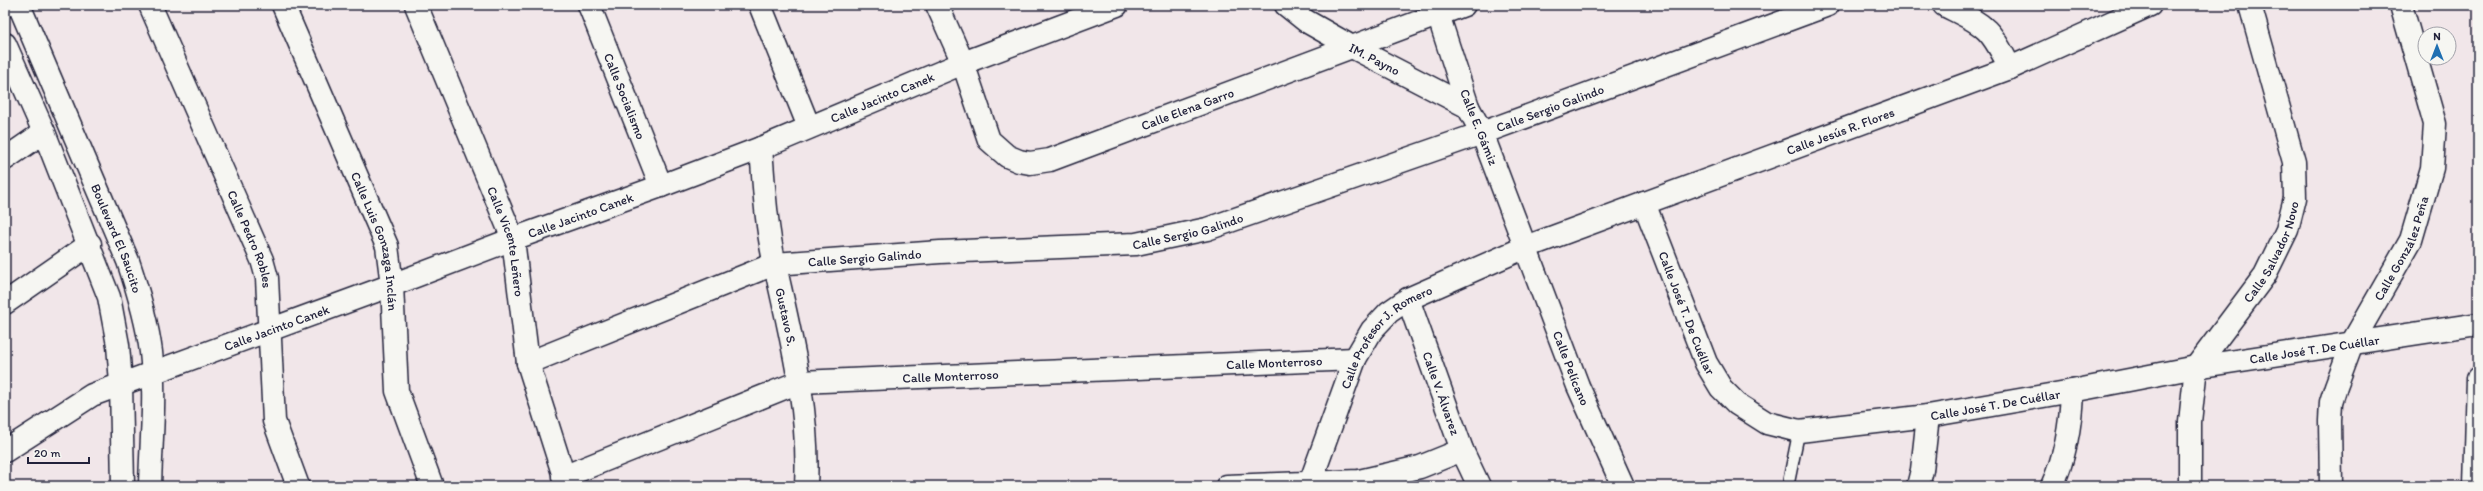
<svg xmlns="http://www.w3.org/2000/svg" width="2483" height="491" font-family="Itim,sans-serif">
<style>
.lines{fill:none;stroke-linecap:round;stroke-linejoin:round}
.lane-casing{stroke:#22223b;stroke-width:14}
.street-casing{stroke:#22223b;stroke-width:25}
.secondary-casing{stroke:#22223b;stroke-width:25}
.lane{stroke:#f6f6f2;stroke-width:11}
.street{stroke:#f6f6f2;stroke-width:22}
.secondary{stroke:#f6f6f2;stroke-width:22}
.labels{text-anchor:middle;dominant-baseline:central;stroke-width:3;stroke-linejoin:round;paint-order:stroke}
.street-label{font-size:13px;fill:#22223b;stroke:#f6f6f2}
</style>
<rect width="100%" height="100%" fill="#f1e6e9"/>
<filter id="ink" filterUnits="userSpaceOnUse"><feTurbulence type="fractalNoise" baseFrequency=".025" numOctaves="2"/><feDisplacementMap in="SourceGraphic" scale="8" xChannelSelector="R" yChannelSelector="G"/><feConvolveMatrix kernelMatrix="1 2 1 2 8 2 1 2 1" color-interpolation-filters="sRGB"/></filter>
<g filter="url(#ink)">
<g class="lines">
<defs>
<path id="lane" d="M 1789,480 L 1799,431"/>
<g id="street">
<path id="s1" d="M 150,5 L 262,260 L 267,278 L 274,421 L 298,486"/>
<path id="s2" d="M 283,5 L 387,246 L 392,285 L 397,391 L 432,486"/>
<path id="s3" d="M 589,5 L 661,186"/>
<path d="M 760,5 L 809,127"/>
<path id="s4" d="M 937,5 L 963,63 L 989,140 L 1007,156 L 1019,161 L 1030,163 L 1050,160 L 1464,5"/>
<path d="M 1435,5 L 1468,107"/>
<path d="M 1944,5 C 1985,26 1989,25 2010,68"/>
<path d="M 5,6 L 7,5"/>
<path id="s5" d="M 761,148 C 764,187 766,226 775,265 C 791,338 810,411 806,486"/>
<path d="M 5,159 L 44,132"/>
<path id="s6" d="M 1644,203 L 1706,363 L 1721,388 L 1737,404 L 1767,423 L 1799,431 L 1928,416 L 2072,391 L 2196,367 L 2478,324"/>
<path id="s7" d="M 1526,247 L 2010,68 L 2150,5"/>
<path id="s8" d="M 1408,299 L 1462,450 L 1479,486"/>
<path d="M 5,303 L 90,244"/>
<path id="s9" d="M 528,363 L 774,264 L 940,252 L 1136,244 L 1207,229 L 1482,133 L 1828,5"/>
<path id="s10" d="M 5,451 L 92,395 L 392,285 L 513,239 L 661,186 L 761,148 L 963,63 L 1117,5"/>
<path id="s11" d="M 563,477 L 799,382 L 1355,359"/>
<path d="M 1227,486 L 1359,481 L 1420,467 L 1462,450"/>
<path d="M 1918,486 L 1922,470 L 1928,416"/>
<path d="M 2052,486 C 2066,455 2071,425 2072,391"/>
<path id="s12" d="M 2190,486 L 2190,422 L 2196,367 L 2265,275 L 2287,230 L 2295,198 L 2294,162 L 2250,5"/>
<path id="s13" d="M 2331,486 L 2330,421 L 2331,402 L 2336,386 L 2352,343 L 2411,240 L 2432,168 L 2435,124 L 2401,5"/>
<path d="M 2475,486 L 2478,378"/>
</g>
<g id="secondary">
<path id="s14" d="M 19,5 L 128,261 C 138,291 147,321 151,352 C 156,396 151,442 150,486"/>
<path id="s15" d="M 416,5 L 513,239 L 528,363 L 567,486"/>
<path id="s16" d="M 1286,5 L 1306,21 L 1352,47 L 1468,107 L 1482,133 L 1578,386 L 1623,486"/>
<path d="M 5,44 L 44,132 L 109,297 L 118,345 L 121,383 L 123,486"/>
<path id="s17" d="M 1309,486 L 1355,359 L 1372,330 L 1389,312 L 1408,299 L 1526,247"/>
</g>
</defs>
<use href="#lane" class="lane-casing"/>
<use href="#street" class="street-casing"/>
<use href="#secondary" class="secondary-casing"/>
<use href="#lane" class="lane"/>
<use href="#street" class="street"/>
<use href="#secondary" class="secondary"/>
</g>
</g>
<g class="labels">
<g class="street-label">
<text stroke="none"><textPath href="#s16" startOffset="104">IM. Payno</textPath></text>
<text stroke="none"><textPath href="#s3" startOffset="98">Calle Socialismo</textPath></text>
<text stroke="none"><textPath href="#s10" startOffset="948">Calle Jacinto Canek</textPath></text>
<text stroke="none"><textPath href="#s9" startOffset="1064">Calle Sergio Galindo</textPath></text>
<text stroke="none"><textPath href="#s4" startOffset="360">Calle Elena Garro</textPath></text>
<text transform="translate(1479 127) rotate(68)">Calle E. Gámiz</text>
<text stroke="none"><textPath href="#s7" startOffset="335">Calle Jesús R. Flores</textPath></text>
<text stroke="none"><textPath href="#s10" startOffset="624">Calle Jacinto Canek</textPath></text>
<text stroke="none"><textPath href="#s9" startOffset="681">Calle Sergio Galindo</textPath></text>
<text stroke="none"><textPath href="#s14" startOffset="253">Boulevard El Saucito</textPath></text>
<text stroke="none"><textPath href="#s1" startOffset="255">Calle Pedro Robles</textPath></text>
<text stroke="none"><textPath href="#s2" startOffset="255">Calle Luis Gonzaga Inclán</textPath></text>
<text stroke="none"><textPath href="#s15" startOffset="254">Calle Vicente Leñero</textPath></text>
<text stroke="none"><textPath href="#s13" startOffset="254">Calle González Peña</textPath></text>
<text stroke="none"><textPath href="#s12" startOffset="258">Calle Salvador Novo</textPath></text>
<text stroke="none"><textPath href="#s9" startOffset="356">Calle Sergio Galindo</textPath></text>
<text stroke="none"><textPath href="#s6" startOffset="118">Calle José T. De Cuéllar</textPath></text>
<text stroke="none"><textPath href="#s5" startOffset="171">Gustavo S.</textPath></text>
<text stroke="none"><textPath href="#s10" startOffset="300">Calle Jacinto Canek</textPath></text>
<text stroke="none"><textPath href="#s17" startOffset="173">Calle Profesor J. Romero</textPath></text>
<text stroke="none"><textPath href="#s6" startOffset="814">Calle José T. De Cuéllar</textPath></text>
<text stroke="none"><textPath href="#s11" startOffset="730">Calle Monterroso</textPath></text>
<text stroke="none"><textPath href="#s16" startOffset="490">Calle Pelícano</textPath></text>
<text stroke="none"><textPath href="#s11" startOffset="406">Calle Monterroso</textPath></text>
<text stroke="none"><textPath href="#s8" startOffset="100">Calle V. Álvarez</textPath></text>
<text stroke="none"><textPath href="#s6" startOffset="490">Calle José T. De Cuéllar</textPath></text>
</g>
</g>
<rect width="2483" height="491" fill="none" stroke="#f6f6f2" stroke-width="20"/>
<rect x="10" y="10" width="2463" height="471" fill="none" stroke="#22223b" stroke-width="1.5" filter="url(#ink)"/>
<g transform="translate(2437 46)"><circle r="19" fill="#f6f6f2" stroke="#a1a1a9"/>
<path d="M0-3L7 15L0 10L-7 15Z" fill="#1f6fb2"/>
<text y="-6" font-size="11" font-weight="bold" text-anchor="middle" fill="#22223b">N</text>
</g>
<path d="M28 457v6h61v-6" fill="none" stroke="#22223b" stroke-width="2"/>
<text x="34" y="457" font-size="12" fill="#22223b" stroke="#f6f6f2" stroke-width="3" paint-order="stroke">20 m</text>
</svg>
